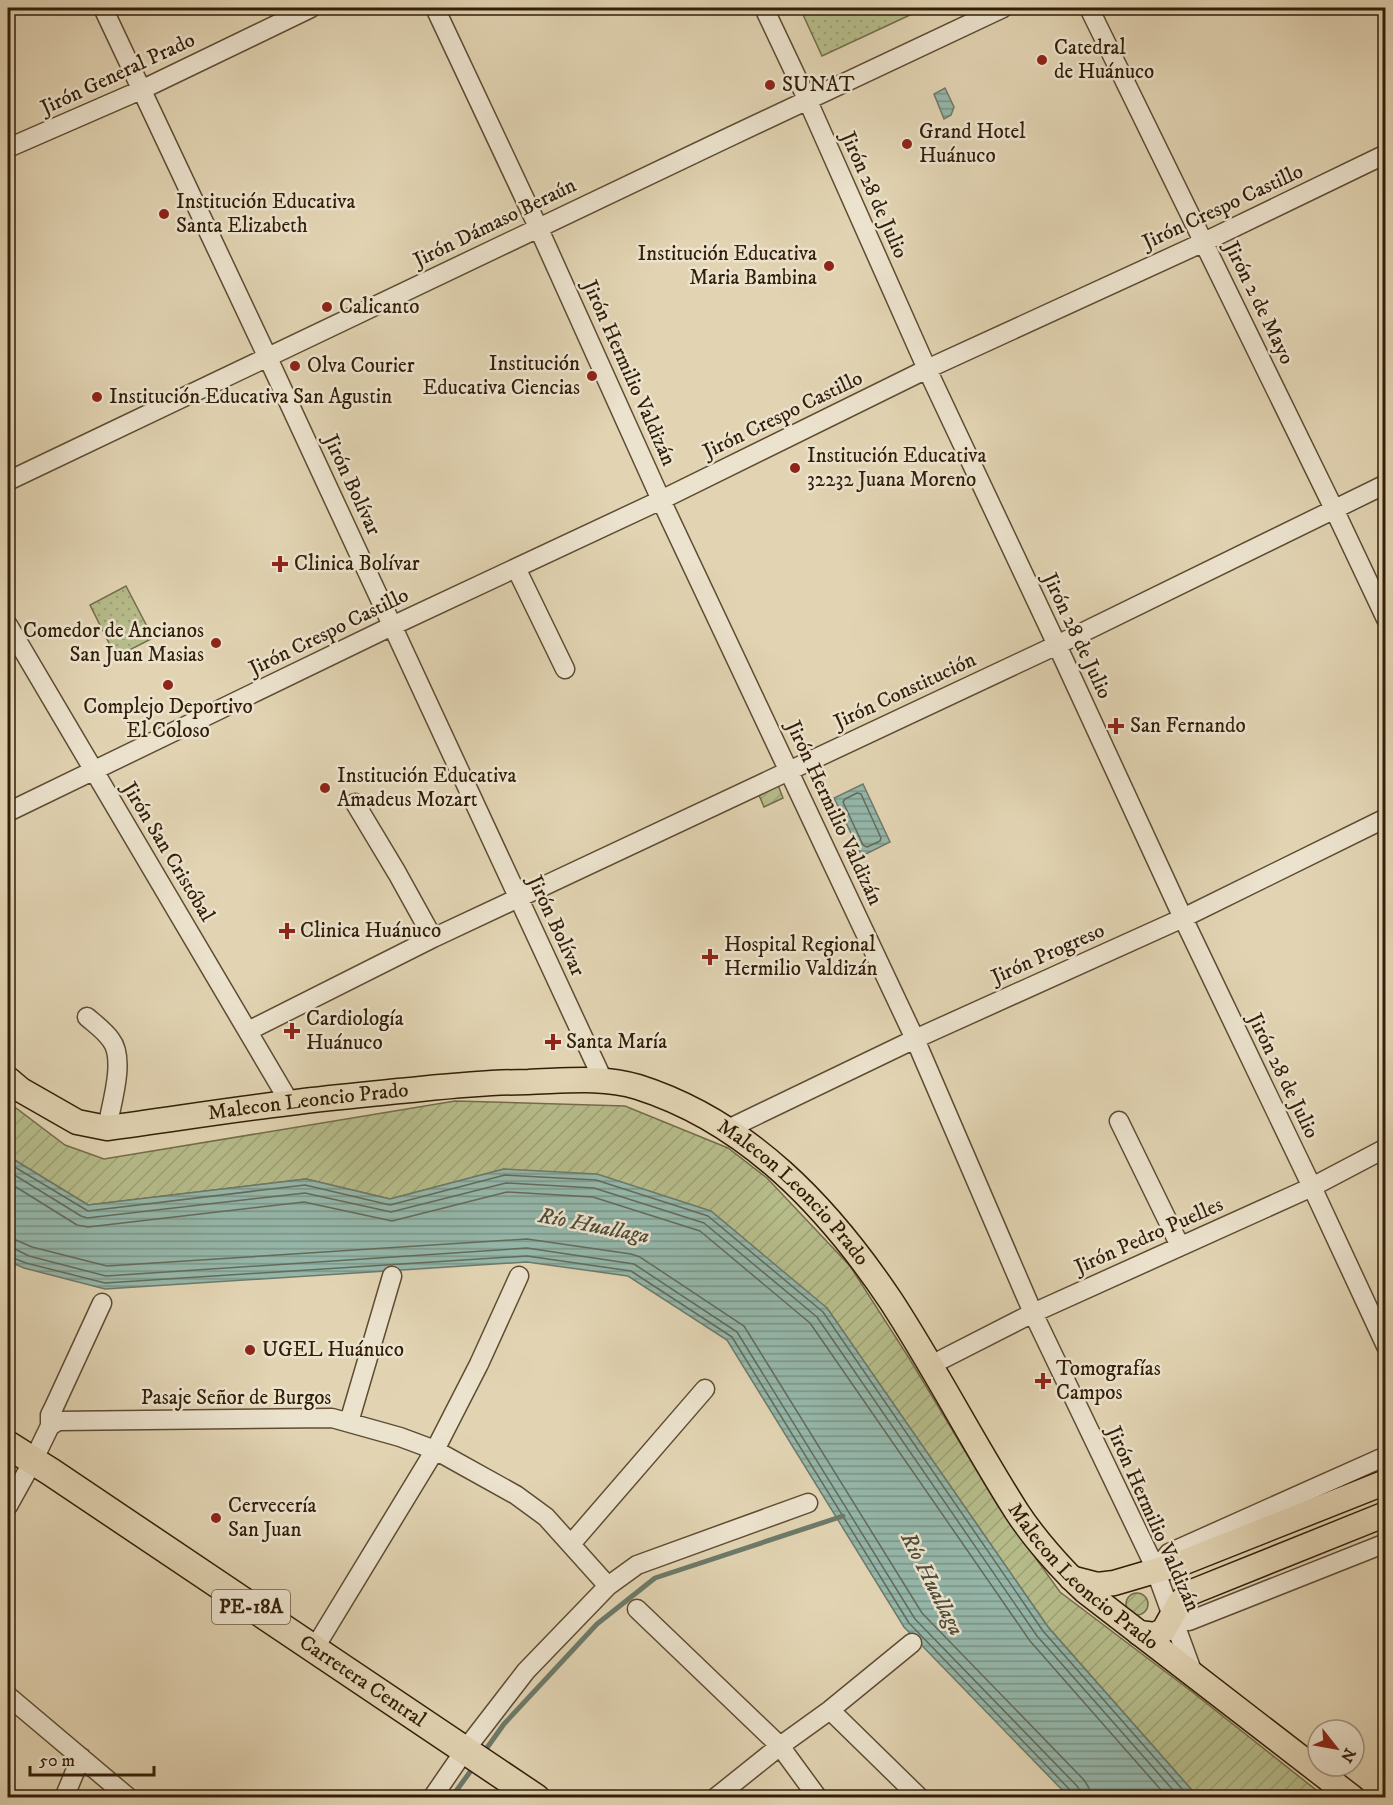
<svg xmlns="http://www.w3.org/2000/svg" width="1393" height="1805" font-family="'IM FELL DW Pica',serif">
<style>
.park{fill:url(#park-dots);stroke:#746d49;stroke-width:1.5}
.garden{fill:url(#garden-furrows);stroke:#746d49;stroke-width:1.5}
.water{fill:url(#water-rules);stroke:#6d7a6a;stroke-width:1.5}
.lines{fill:none;stroke-linecap:round;stroke-linejoin:round}
.shore{stroke:#646b5a;stroke-width:1.5}
.stream{stroke:#6d7a6a;stroke-width:5}
.minor-casing{stroke:#5e4c33;stroke-width:21}
.major-casing{stroke:#321e08;stroke-width:27}
.highway-casing{stroke:#321e08;stroke-width:30}
.minor{stroke:#ece3ce;stroke-width:18}
.major{stroke:#e2d4b3;stroke-width:24}
.highway{stroke:#e2d4b3;stroke-width:27}
.poi-dot{fill:#8f2418;stroke:#ece3ce;stroke-width:2}
.labels{text-anchor:middle;dominant-baseline:central;stroke-width:5;stroke-linejoin:round;paint-order:stroke}
.shield{fill:#ece3ce;stroke:#6a5943;stroke-width:1.5}
.shield-label{font-size:20px;font-weight:bold;fill:#321e08}
.poi-label{font-size:21px;fill:#321e08;stroke:#ece3ce;text-anchor:start}
.street-label{font-size:21px;fill:#321e08;stroke:#ece3ce}
.water-label{font-size:22px;font-style:italic;fill:#504c39;stroke:#ece3ce}
</style>
<defs>
<pattern id="park-dots" width="8" height="8" patternUnits="userSpaceOnUse" patternTransform="scale(1.5)"><rect width="8" height="8" fill="#b6bc8a"/><path d="M2 2h.1M6 6h.1" fill="none" stroke="#9da176" stroke-width="1.8" stroke-linecap="round"/></pattern>
<pattern id="garden-furrows" width="10" height="10" patternUnits="userSpaceOnUse" patternTransform="scale(1.5)"><rect width="10" height="10" fill="#b6bc8a"/><path d="M-1 1l2-2M0 10L10 0M9 11l2-2" fill="none" stroke="#9da176"/></pattern>
<pattern id="water-rules" width="6" height="5" patternUnits="userSpaceOnUse" patternTransform="scale(1.5)"><rect width="6" height="5" fill="#95b8ac"/><path d="M0 2.5h6" fill="none" stroke="#7a958a"/></pattern>
</defs>
<rect width="100%" height="100%" fill="#e2d4b3"/>
<filter id="stains"><feTurbulence type="fractalNoise" baseFrequency=".00333" numOctaves="4"/><feColorMatrix values="0 0 0 0 .2 0 0 0 0 .09 0 0 0 0 .02 0 0 0 .5 -.17"/></filter>
<radialGradient id="worn" r=".72"><stop offset=".6" stop-color="#630" stop-opacity="0"/><stop offset="1" stop-color="#630" stop-opacity=".3"/></radialGradient>
<path class="park" d="M 800,8 L 925,8 L 822,56 Z
M 126,586 L 153,638 L 116,657 L 90,605 Z"/>
<path class="garden" d="M 778,785 L 783,798 L 764,807 L 758,793 Z
M 455,1101 L 625,1106 L 728,1148 L 767,1178 L 850,1266 L 909,1358 L 998,1506 L 1060,1592 L 1191,1691 L 1325,1797 L 1198,1797 L 1048,1627 L 827,1308 L 504,1169 L 390,1199 L 306,1179 L 88,1205 L 8,1156 L 8,1102 L 65,1145 L 104,1159 Z
M1126 1604a11 11 0 1 1 22 0a11 11 0 1 1-22 0Z"/>
<path class="water" d="M 945,88 L 954,107 L 951,115 L 944,119 L 934,94 Z
M 863,784 L 890,842 L 862,856 L 834,798 Z
M 8,1156 L 88,1205 L 306,1179 L 390,1199 L 504,1169 L 597,1174 L 711,1211 L 827,1308 L 1048,1627 L 1198,1797 L 1069,1797 L 904,1627 L 727,1340 L 628,1276 L 527,1262 L 105,1289 L 24,1268 L 8,1261 Z"/>
<g class="lines">
<path class="shore" d="M 857,793 L 861,794 L 881,838 L 880,841 L 867,847 L 863,845 L 843,802 L 845,799 Z
M 8,1163 L 88,1211 L 305,1185 L 390,1205 L 505,1175 L 596,1180 L 708,1216 L 823,1312 L 1043,1631 L 1190,1798
M 8,1171 L 81,1216 L 87,1218 L 305,1193 L 391,1212 L 506,1183 L 594,1188 L 704,1223 L 817,1317 L 1037,1636 L 1180,1798
M 8,1182 L 77,1225 L 88,1227 L 304,1202 L 392,1221 L 507,1192 L 593,1197 L 700,1231 L 810,1323 L 1030,1641 L 1168,1798
M 8,1239 L 16,1240 L 32,1247 L 107,1266 L 527,1239 L 631,1254 L 640,1257 L 744,1326 L 922,1613 L 1084,1780 L 1089,1788 L 1090,1798
M 8,1248 L 15,1249 L 29,1256 L 106,1276 L 527,1248 L 634,1264 L 737,1332 L 915,1619 L 1077,1786 L 1080,1791 L 1081,1798
M 8,1256 L 26,1263 L 105,1283 L 527,1256 L 631,1271 L 732,1337 L 909,1623 L 1071,1791 L 1073,1798"/>
<path class="stream" d="M 484,1752 L 504,1724 L 597,1624 L 655,1578 L 843,1516
M 451,1798 L 475,1765"/>
<defs>
<path id="minor" d="M 103,8 L 268,358 L 603,1080
M 435,8 L 538,227 L 661,500 L 915,1039 L 1033,1313 L 1152,1561 L 1194,1676
M 764,8 L 807,99 L 927,369 L 1057,645 L 1183,918 L 1312,1187 L 1386,1346
M 1089,8 L 1334,509 L 1386,619
M 8,148 L 141,90 L 311,8
M 8,481 C 340,325 670,163 1003,8
M 516,568 L 565,669
M 8,625 L 290,1103
M 355,803 L 397,873 L 433,938
M 8,812 L 392,626 L 661,500 L 927,369 L 1204,242 L 1386,154
M 87,1017 C 95,1024 105,1031 111,1040 C 126,1059 111,1105 107,1128
M 248,1031 L 433,938 L 1057,645 L 1386,484
M 1119,1121 L 1180,1246
M 728,1129 L 915,1039 L 1183,918 L 1386,818
M 931,1365 L 1033,1313 L 1312,1187 L 1386,1148
M 349,1422 L 392,1276
M 50,1426 L 50,1415 L 54,1407 L 102,1303
M 8,1506 L 33,1461 L 50,1426 L 58,1421 L 332,1418 L 400,1437 L 435,1450 L 516,1495 L 546,1517 L 608,1586
M 571,1544 L 705,1389
M 1155,1571 L 1169,1553 L 1386,1456
M 637,1609 L 780,1746 L 818,1798
M 1173,1617 L 1189,1621 L 1386,1543
M 314,1649 L 435,1450 L 479,1364 L 519,1276
M 8,1696 L 129,1798
M 830,1710 L 912,1643
M 64,1798 L 81,1757
M 432,1798 L 465,1750 L 526,1671 L 608,1586 L 637,1565 L 808,1503
M 715,1798 L 780,1746 L 830,1710 L 920,1798"/>
<g id="major">
<path id="s1" d="M 8,1079 L 21,1090 L 77,1122 L 107,1128 C 168,1120 228,1110 289,1103 C 326,1098 363,1095 399,1091 C 442,1087 485,1082 528,1082 C 564,1081 602,1076 638,1087 C 748,1122 828,1207 891,1301 C 936,1370 973,1443 1017,1512 C 1034,1538 1062,1570 1085,1591 L 1353,1798"/>
<path d="M 1071,1578 L 1098,1585 L 1114,1583 L 1182,1563 L 1386,1482"/>
<path d="M 1139,1633 L 1155,1635 L 1164,1630 L 1179,1603 L 1192,1592 L 1386,1514"/>
</g>
<g id="highway">
<path id="s2" d="M 8,1445 L 51,1472 L 536,1798"/>
</g>
</defs>
<use href="#minor" class="minor-casing"/>
<use href="#major" class="major-casing"/>
<use href="#highway" class="highway-casing"/>
<use href="#minor" class="minor"/>
<use href="#major" class="major"/>
<use href="#highway" class="highway"/>
</g>
<g class="poi-dot">
<circle cx="1042" cy="60" r="6"/>
<circle cx="770" cy="85" r="6"/>
<circle cx="907" cy="144" r="6"/>
<circle cx="164" cy="214" r="6"/>
<circle cx="829" cy="266" r="6"/>
<circle cx="327" cy="307" r="6"/>
<circle cx="295" cy="366" r="6"/>
<circle cx="592" cy="376" r="6"/>
<circle cx="97" cy="397" r="6"/>
<circle cx="795" cy="468" r="6"/>
<path d="M277 555h6v6h6v6h-6v6h-6v-6h-6v-6h6z"/>
<circle cx="216" cy="643" r="6"/>
<circle cx="168" cy="685" r="6"/>
<path d="M1113 717h6v6h6v6h-6v6h-6v-6h-6v-6h6z"/>
<circle cx="325" cy="788" r="6"/>
<path d="M284 922h6v6h6v6h-6v6h-6v-6h-6v-6h6z"/>
<path d="M707 948h6v6h6v6h-6v6h-6v-6h-6v-6h6z"/>
<path d="M289 1022h6v6h6v6h-6v6h-6v-6h-6v-6h6z"/>
<path d="M550 1033h6v6h6v6h-6v6h-6v-6h-6v-6h6z"/>
<circle cx="250" cy="1350" r="6"/>
<path d="M1040 1372h6v6h6v6h-6v6h-6v-6h-6v-6h6z"/>
<circle cx="216" cy="1518" r="6"/>
</g>
<g class="labels">
<rect class="shield" x="212" y="1590" width="78" height="34" rx="4.5"/>
<g class="shield-label">
<text x="251" y="1607">PE-18A</text>
</g>
<g class="poi-label">
<text x="1054" y="48">Catedral<tspan x="1054" dy="24">de Huánuco</tspan></text>
<text x="782" y="85">SUNAT</text>
<text x="919" y="132">Grand Hotel<tspan x="919" dy="24">Huánuco</tspan></text>
<text x="176" y="202">Institución Educativa<tspan x="176" dy="24">Santa Elizabeth</tspan></text>
<text x="817" y="254" text-anchor="end">Institución Educativa<tspan x="817" dy="24">Maria Bambina</tspan></text>
<text x="339" y="307">Calicanto</text>
<text x="580" y="364" text-anchor="end">Institución<tspan x="580" dy="24">Educativa Ciencias</tspan></text>
<text x="307" y="366">Olva Courier</text>
<text x="109" y="397">Institución Educativa San Agustin</text>
<text x="807" y="456">Institución Educativa<tspan x="807" dy="24">32232 Juana Moreno</tspan></text>
<text x="294" y="564">Clinica Bolívar</text>
<text x="204" y="631" text-anchor="end">Comedor de Ancianos<tspan x="204" dy="24">San Juan Masias</tspan></text>
<text x="168" y="707" text-anchor="middle">Complejo Deportivo<tspan x="168" dy="24">El Coloso</tspan></text>
<text x="1130" y="726">San Fernando</text>
<text x="337" y="776">Institución Educativa<tspan x="337" dy="24">Amadeus Mozart</tspan></text>
<text x="300" y="931">Clinica Huánuco</text>
<text x="724" y="945">Hospital Regional<tspan x="724" dy="24">Hermilio Valdizán</tspan></text>
<text x="306" y="1019">Cardiología<tspan x="306" dy="24">Huánuco</tspan></text>
<text x="566" y="1042">Santa María</text>
<text x="262" y="1350">UGEL Huánuco</text>
<text x="1056" y="1369">Tomografías<tspan x="1056" dy="24">Campos</tspan></text>
<text x="228" y="1506">Cervecería<tspan x="228" dy="24">San Juan</tspan></text>
</g>
<g class="street-label">
<text transform="translate(118 74) rotate(-25)">Jirón General Prado</text>
<text transform="translate(874 195) rotate(66)">Jirón 28 de Julio</text>
<text transform="translate(1223 207) rotate(-25)">Jirón Crespo Castillo</text>
<text transform="translate(495 223) rotate(-26)">Jirón Dámaso Beraún</text>
<text transform="translate(1259 303) rotate(64)">Jirón 2 de Mayo</text>
<text transform="translate(629 373) rotate(66)">Jirón Hermilio Valdizán</text>
<text transform="translate(783 415) rotate(-26)">Jirón Crespo Castillo</text>
<text transform="translate(352 485) rotate(65)">Jirón Bolívar</text>
<text transform="translate(329 632) rotate(-26)">Jirón Crespo Castillo</text>
<text transform="translate(1077 636) rotate(65)">Jirón 28 de Julio</text>
<text transform="translate(905 691) rotate(-25)">Jirón Constitución</text>
<text transform="translate(834 813) rotate(65)">Jirón Hermilio Valdizán</text>
<text transform="translate(168 852) rotate(59)">Jirón San Cristóbal</text>
<text transform="translate(556 926) rotate(65)">Jirón Bolívar</text>
<text transform="translate(1048 954) rotate(-24)">Jirón Progreso</text>
<text transform="translate(1283 1076) rotate(64)">Jirón 28 de Julio</text>
<text stroke="none"><textPath href="#s1" startOffset="315">Malecon Leoncio Prado</textPath></text>
<text stroke="none"><textPath href="#s1" startOffset="837">Malecon Leoncio Prado</textPath></text>
<text transform="translate(1149 1236) rotate(-24)">Jirón Pedro Puelles</text>
<text x="236" y="1398">Pasaje Señor de Burgos</text>
<text transform="translate(1153 1519) rotate(66)">Jirón Hermilio Valdizán</text>
<text stroke="none"><textPath href="#s1" startOffset="1323">Malecon Leoncio Prado</textPath></text>
<text stroke="none"><textPath href="#s2" startOffset="426">Carretera Central</textPath></text>
</g>
<g class="water-label">
<text transform="translate(594 1226) rotate(11)">Río Huallaga</text>
<text transform="translate(932 1584) rotate(63)">Río Huallaga</text>
</g>
</g>
<rect width="1393" height="1805" fill="none" stroke="#e2d4b3" stroke-width="30"/>
<rect x="9" y="9" width="1375" height="1787" fill="none" stroke="#321e08" stroke-width="3"/>
<rect x="15" y="15" width="1363" height="1775" fill="none" stroke="#321e08" stroke-width="1.5"/>
<g transform="translate(1336 1748) rotate(121)"><circle r="28" fill="#ece3ce" stroke="#a2947f" stroke-width="1.5"/>
<path d="M0-4.5L10 22L0 15L-10 22Z" fill="#8f2418"/>
<text y="-9" font-size="16" font-weight="bold" text-anchor="middle" fill="#321e08">N</text>
</g>
<path d="M30 1766v9h124v-9" fill="none" stroke="#321e08" stroke-width="3"/>
<text x="39" y="1766" font-size="18" fill="#321e08" stroke="#ece3ce" stroke-width="4.5" paint-order="stroke">50 m</text>
<rect width="100%" height="100%" filter="url(#stains)"/>
<rect width="100%" height="100%" fill="url(#worn)"/>
</svg>
